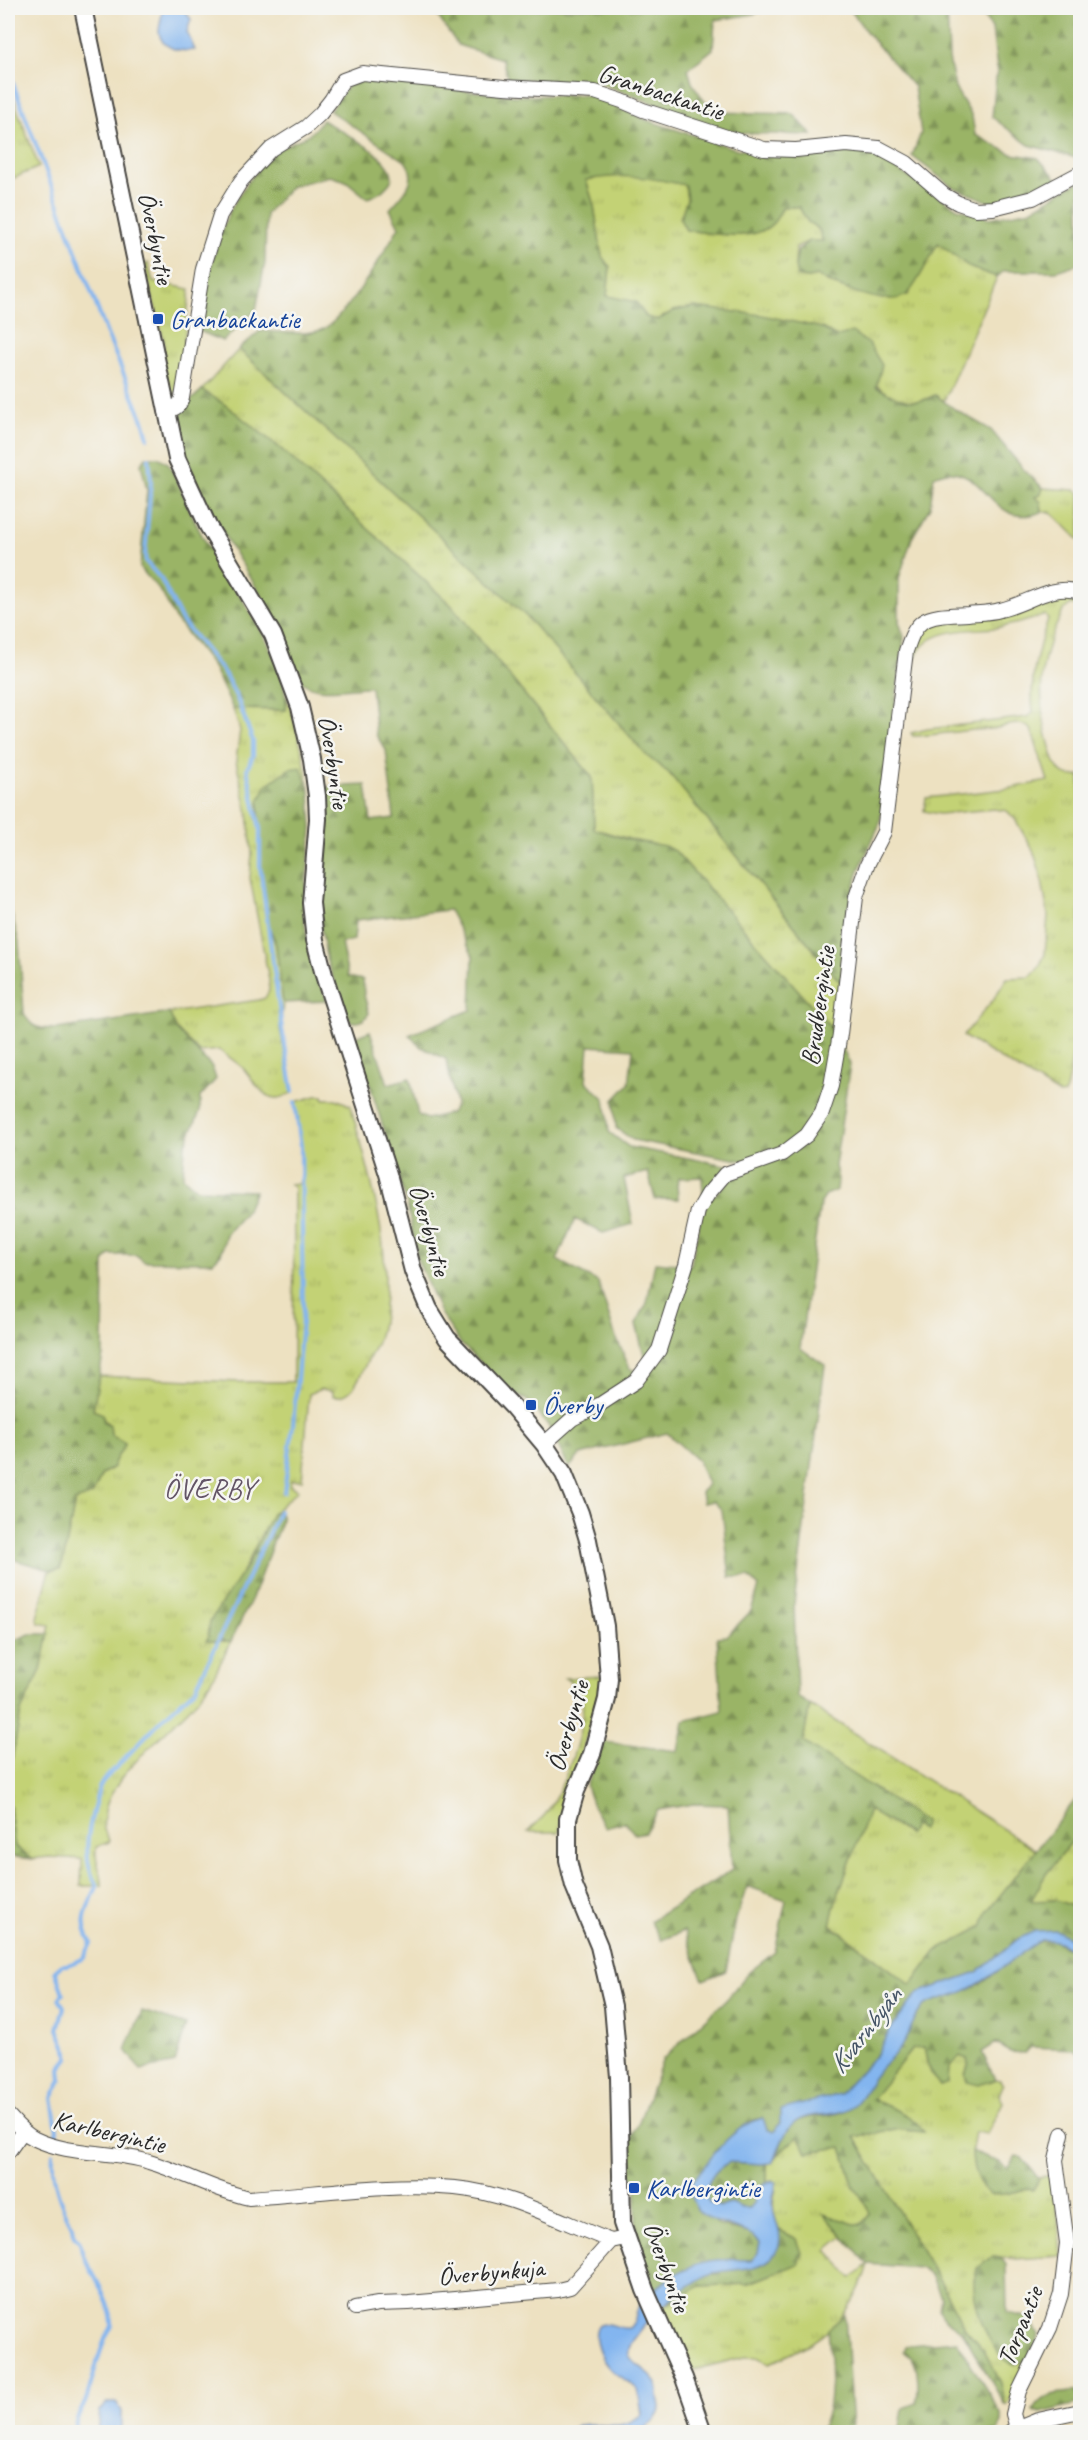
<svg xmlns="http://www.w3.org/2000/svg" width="1088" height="2440" font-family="Caveat,sans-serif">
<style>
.grass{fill:url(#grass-tufts);stroke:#777e50;stroke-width:1.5}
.forest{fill:url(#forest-firs);stroke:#627048;stroke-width:1.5;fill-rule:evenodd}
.water{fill:#83b5ef;stroke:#57708d;stroke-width:1.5}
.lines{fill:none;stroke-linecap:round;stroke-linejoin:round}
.stream{stroke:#83b5ef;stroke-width:4}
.minor-casing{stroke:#484642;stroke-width:16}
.tertiary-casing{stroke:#484642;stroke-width:20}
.minor{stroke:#fff;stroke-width:14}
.tertiary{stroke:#fff;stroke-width:16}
.transit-dot{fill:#1a4fb4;stroke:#f6f6f2;stroke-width:2}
.labels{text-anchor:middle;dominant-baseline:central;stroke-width:5;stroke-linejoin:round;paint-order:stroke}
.street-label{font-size:26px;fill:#2b2b2b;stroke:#f6f6f2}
.transit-label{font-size:26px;fill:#164399;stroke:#f6f6f2;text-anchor:start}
.water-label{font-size:27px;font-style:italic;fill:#455466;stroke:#f6f6f2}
.quarter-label{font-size:28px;letter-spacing:1.5px;fill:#635466;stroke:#f6f6f2}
</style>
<defs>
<pattern id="grass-tufts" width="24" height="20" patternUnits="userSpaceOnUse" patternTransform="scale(1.5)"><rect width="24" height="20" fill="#c3d274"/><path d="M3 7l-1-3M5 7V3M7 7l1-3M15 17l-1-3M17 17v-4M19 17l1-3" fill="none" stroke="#a8b465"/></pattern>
<pattern id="forest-firs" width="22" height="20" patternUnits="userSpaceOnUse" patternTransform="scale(1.5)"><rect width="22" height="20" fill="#9ab466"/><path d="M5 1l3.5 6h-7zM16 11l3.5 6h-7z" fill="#7e9354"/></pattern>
</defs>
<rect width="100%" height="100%" fill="#f6f6f2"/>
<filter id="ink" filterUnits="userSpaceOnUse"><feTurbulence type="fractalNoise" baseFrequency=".0167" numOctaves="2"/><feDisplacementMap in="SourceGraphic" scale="12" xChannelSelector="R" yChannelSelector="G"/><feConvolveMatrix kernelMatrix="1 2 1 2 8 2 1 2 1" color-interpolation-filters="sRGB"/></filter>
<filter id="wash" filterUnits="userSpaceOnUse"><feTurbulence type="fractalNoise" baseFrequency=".008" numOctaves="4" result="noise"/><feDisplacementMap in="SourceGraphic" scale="24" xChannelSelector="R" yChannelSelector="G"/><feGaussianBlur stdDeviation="1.35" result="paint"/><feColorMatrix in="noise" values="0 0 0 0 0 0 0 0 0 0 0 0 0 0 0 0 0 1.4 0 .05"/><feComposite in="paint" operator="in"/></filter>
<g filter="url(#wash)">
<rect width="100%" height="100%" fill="#ede1c1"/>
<path class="grass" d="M 8,86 L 39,167 L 14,178 L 8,165 Z
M 613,175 L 648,177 L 685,185 L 687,199 L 680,219 L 686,230 C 709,233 756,243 773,223 C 777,219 780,212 783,207 L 799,207 L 808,222 L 819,229 L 823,242 L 809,241 L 796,247 L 795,266 L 797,276 L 808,278 L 817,276 L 831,284 L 881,299 L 908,295 L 938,243 L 971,268 L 997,277 L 944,401 L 935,395 C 884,425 857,350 822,328 L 673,311 L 658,320 L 646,317 L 636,302 L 607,296 L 610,267 L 602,257 L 594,206 L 586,180 Z
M 148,263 L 153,282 L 190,289 L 179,390 L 172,395 L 168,392 L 163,362 L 164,341 L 144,265 Z
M 239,349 L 527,617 L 647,756 L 669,773 L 841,983 L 835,1032 L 676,852 L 594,829 L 592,777 L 451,605 L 281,449 L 227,406 L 202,390 Z
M 1043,488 L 1075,490 L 1080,493 L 1080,541 L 1051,512 L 1042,512 L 1041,502 L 1034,497 L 1040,495 Z
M 1055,594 L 1080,596 L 1080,606 L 1071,604 C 1061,611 1061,616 1056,626 C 1039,662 1038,702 1048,740 C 1054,760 1055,779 1080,776 L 1080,1016 L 1066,1090 L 1064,1094 L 1060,1095 L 963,1036 L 993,1000 L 1007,978 L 1030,977 L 1039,967 L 1045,954 L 1048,915 L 1041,875 L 1033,850 L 1015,819 L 1007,811 L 994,809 L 939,814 L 924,811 L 926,798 L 1006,789 L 1048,781 L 1031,729 C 1027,726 1023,724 1018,724 C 1008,724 999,729 989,729 C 964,730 939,735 913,736 L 911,733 L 928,729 L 1027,717 L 1033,712 C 1029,681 1038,648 1048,619 L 1045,615 C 1029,621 1012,625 995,628 C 967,631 925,627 915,660 L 911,660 C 913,643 918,631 935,623 Z
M 287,696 L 303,754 L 310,792 L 259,801 L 260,866 L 266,918 L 276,945 L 283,1003 L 280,1029 L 293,1092 C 266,1110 257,1083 242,1067 C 235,1061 227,1056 219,1050 L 199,1052 L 177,1030 L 169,1013 L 259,1000 L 265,998 L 269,991 L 269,980 L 250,878 L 252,853 L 248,813 L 236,761 L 240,730 L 233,709 L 286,710 Z
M 316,1096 L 323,1096 L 324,1099 L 336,1099 L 350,1105 C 370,1174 399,1268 378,1339 C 375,1349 368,1359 364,1368 C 357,1382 351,1399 333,1396 L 333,1391 L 321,1389 L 309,1394 L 302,1480 L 291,1480 L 290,1486 L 298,1490 L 272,1514 L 207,1641 L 231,1641 C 221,1662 212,1683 196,1701 C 172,1729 112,1774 105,1811 C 104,1815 103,1825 104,1829 C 105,1835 109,1836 109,1842 L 96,1847 C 94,1864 103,1872 102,1886 L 81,1886 L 82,1859 L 49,1857 L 31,1859 L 15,1846 L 9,1801 L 12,1759 L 21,1711 L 41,1670 L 50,1625 L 39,1623 L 37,1618 L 50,1570 L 60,1569 L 63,1561 L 75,1501 L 92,1495 L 102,1474 L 113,1467 C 115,1457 121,1453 125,1443 L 111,1435 L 110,1425 L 93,1410 L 98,1376 L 239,1382 L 293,1382 L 294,1188 L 290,1184 L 299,1183 L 301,1179 L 300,1147 L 295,1102 Z
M 602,1676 L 601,1688 L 581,1754 L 583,1762 L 563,1807 L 559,1832 L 528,1832 C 534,1825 542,1819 547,1812 C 564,1787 587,1728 582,1698 C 580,1688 574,1683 565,1678 Z
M 810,1705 L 1036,1850 L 987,1912 L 982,1927 L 937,1951 L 911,1985 L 830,1924 L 835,1903 L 869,1810 L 908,1834 L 913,1825 L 803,1742 Z
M 1080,1831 L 1080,1909 L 1056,1900 L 1030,1902 L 1046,1874 Z
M 924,2047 L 930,2074 L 949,2067 L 960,2056 L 968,2059 L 969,2063 L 965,2075 L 989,2082 L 995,2079 L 1000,2080 L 1003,2085 L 999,2095 L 1003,2102 L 987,2134 L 975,2132 C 970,2157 972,2166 983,2188 L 1005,2194 L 1030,2188 L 1033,2190 L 1039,2178 L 1054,2174 L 1061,2256 L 1015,2259 L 993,2256 L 974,2279 L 977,2304 L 986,2332 L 1022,2363 L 1029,2358 L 1008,2404 L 1005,2405 L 1001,2383 L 984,2351 L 965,2329 L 943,2287 L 855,2137 L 895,2129 L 912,2131 L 907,2116 L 871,2099 L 912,2049 Z
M 798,2135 L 807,2152 L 842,2147 L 854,2187 L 867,2206 L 870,2214 L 862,2224 L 854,2224 L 826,2215 L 844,2236 L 827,2250 L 852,2278 L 868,2264 C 853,2319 821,2343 769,2363 L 757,2357 L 744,2357 L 689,2371 L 660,2308 L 666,2302 L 667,2304 L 700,2286 L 747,2284 L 797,2264 L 797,2239 L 779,2230 C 774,2215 771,2204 776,2189 L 772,2181 L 767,2183 L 767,2164 L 773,2162 L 778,2155 Z"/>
<path class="forest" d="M 432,8 L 770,8 L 754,14 L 715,20 L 713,49 L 688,69 L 692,83 L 712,112 L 793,114 L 812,135 L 732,133 L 597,82 L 508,79 L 502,59 L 458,45 Z
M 849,8 L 947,8 L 949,59 L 955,88 L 972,116 L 975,135 L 1012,154 L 1038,158 L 1058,180 L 992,203 L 953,187 L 912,156 L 921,133 L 914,87 L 868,34 Z
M 978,8 L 1080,8 L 1080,159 L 1029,145 L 992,117 L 997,69 L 992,28 Z
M 359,79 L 516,96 L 589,95 L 649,121 L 736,149 L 794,155 L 859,150 L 879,158 L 957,208 L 990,218 L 1031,210 L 1065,189 L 1080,182 L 1080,265 L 1075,265 L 1056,271 L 1004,271 L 997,277 L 971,268 L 938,243 C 932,254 915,289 906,295 C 888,308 835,286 817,276 L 808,278 L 797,276 L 795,266 L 798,250 L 809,241 L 823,241 L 819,229 L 808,222 L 799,207 L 783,207 C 780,212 777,219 773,223 C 756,243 709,233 686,230 L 680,219 L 687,199 L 685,185 C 648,177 623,173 586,180 L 594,206 L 602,257 L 610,267 L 607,296 L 636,302 L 646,317 L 658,320 L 673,311 L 694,307 L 762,315 L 822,328 L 836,337 L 852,332 L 869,344 L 882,365 L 876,387 C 897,398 912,408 935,395 L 956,410 L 991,430 L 1025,471 L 1043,488 L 1040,495 L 1035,497 L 1041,502 L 1042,512 C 993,530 989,475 952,472 C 947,471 939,474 934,476 L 930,507 L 912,538 L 899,578 L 899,622 L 904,637 L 880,823 L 859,870 L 847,914 L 841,983 L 669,773 L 647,756 L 527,617 L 239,349 L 260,331 C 279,331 303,336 321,330 C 345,321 385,250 399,227 L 390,209 C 403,194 420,180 405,161 L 330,111 L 349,84 Z
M 322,120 C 338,130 411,164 387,186 C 381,193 375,196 367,198 L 346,181 L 330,176 L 291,186 L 266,214 L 265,263 L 256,310 L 223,341 L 199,331 C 211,259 218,206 274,153 C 282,145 296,142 306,136 C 313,133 317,126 322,120 Z
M 202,390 L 227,406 L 281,449 L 451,605 L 592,777 L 594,829 L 629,840 L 665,846 L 676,852 L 835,1032 L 850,1064 L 835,1166 L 838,1180 L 837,1190 L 827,1194 L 820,1204 L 800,1348 L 825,1365 L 794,1604 L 797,1697 L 810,1705 L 803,1742 L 925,1822 L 922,1830 L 913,1825 L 909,1834 L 869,1810 L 835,1903 L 830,1925 L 911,1985 L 937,1951 L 982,1927 L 987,1912 L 1080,1794 L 1080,1831 L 1046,1874 L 1031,1901 L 1056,1900 L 1080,1909 L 1080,1948 L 1073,1940 L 1056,1930 L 1018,1939 L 977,1972 L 918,1993 L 890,2030 L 877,2054 L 840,2094 L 780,2123 L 774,2132 L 767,2130 L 763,2118 L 754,2120 L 744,2127 L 690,2184 L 718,2225 L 752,2234 L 760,2242 L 758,2253 L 752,2260 C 706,2261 691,2261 655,2292 L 636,2241 L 636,2184 L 628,2171 L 626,2144 L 637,2127 L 663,2059 L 726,2000 L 748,1973 L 775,1952 L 786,1900 L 747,1886 L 736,1919 L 726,1971 L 703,1980 L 684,1931 L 661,1940 L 650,1921 L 732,1870 L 728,1805 L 693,1804 L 658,1810 L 645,1832 L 635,1834 L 624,1822 L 605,1827 L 594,1809 L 586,1786 L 604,1742 L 678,1751 L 684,1721 L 722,1711 L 717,1637 L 727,1636 L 751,1611 L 759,1587 L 749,1577 L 730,1577 L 722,1510 L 713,1501 L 703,1503 L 701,1493 L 707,1484 L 698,1461 L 667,1433 L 580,1455 L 569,1468 L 548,1425 L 527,1400 L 513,1393 L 461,1344 L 440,1313 L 418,1261 L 407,1204 L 355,1037 L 370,1031 L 388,1084 L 410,1078 L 418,1115 L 427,1119 L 451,1113 L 456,1104 L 446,1059 L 421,1047 L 409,1035 L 471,1010 L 473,956 L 449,910 L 356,920 L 354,940 L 341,943 L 348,977 L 363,980 L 364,995 L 369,1013 C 364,1021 359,1024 350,1021 L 327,962 L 320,922 L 323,787 L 366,785 L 371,821 L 394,818 L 386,750 L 376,735 L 371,687 C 350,686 316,697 300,680 C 292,671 285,637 278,624 C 241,557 191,498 177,420 L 187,404 ZM 589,1046 L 633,1049 L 629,1084 L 614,1100 L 616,1128 L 633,1140 L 749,1162 L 711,1198 L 701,1214 L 691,1265 L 655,1262 L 647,1303 L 636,1324 L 649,1374 L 630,1369 L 615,1335 L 598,1282 L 557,1260 L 575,1219 L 603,1233 L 633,1224 L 624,1178 L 648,1172 L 655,1199 L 678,1199 L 677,1184 L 679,1178 L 702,1177 L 703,1194 L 731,1166 L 629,1147 L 609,1132 L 605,1099 L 586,1081 Z
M 146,457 L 158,457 L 168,463 C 183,490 192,520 208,546 C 234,590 289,658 286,710 L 233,709 L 213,667 L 174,617 L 162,593 L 140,568 L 147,490 L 141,464 Z
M 301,767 L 310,792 L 312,829 L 303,912 L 310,956 L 327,1001 L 283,1003 L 276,945 L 266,918 L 260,866 L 259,801 L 267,785 L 289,769 Z
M 8,900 L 19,942 L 24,1013 C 31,1029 41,1029 57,1029 L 169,1013 L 177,1030 L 212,1067 L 216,1079 L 200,1097 L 200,1111 L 185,1146 L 183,1177 L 197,1189 L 255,1191 L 246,1211 L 226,1234 L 221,1254 L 213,1262 L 144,1261 L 136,1255 L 110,1255 L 104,1262 L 103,1355 L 93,1410 L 103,1414 L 104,1422 L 110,1425 L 111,1435 L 125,1443 C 122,1452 115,1457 113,1467 L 102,1474 L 92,1495 L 75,1501 L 63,1561 L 60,1569 L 50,1570 L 8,1558 Z
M 279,1511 L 282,1519 L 252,1598 L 231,1641 L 207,1641 L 210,1621 L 247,1565 L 272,1514 Z
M 30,1634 L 49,1634 L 41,1670 L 21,1711 L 12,1759 L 8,1759 L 9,1717 L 8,1713 L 8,1643 Z
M 9,1801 L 15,1846 L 31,1859 L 8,1856 Z
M 1051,1939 L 1074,1951 L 1080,1958 L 1080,2054 L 1073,2049 L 1031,2047 L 1025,2053 L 1010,2052 L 996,2043 L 982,2052 L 995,2079 L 979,2085 L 967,2082 L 965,2075 L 969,2063 L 968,2059 L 960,2056 L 949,2067 L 948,2082 L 940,2085 L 930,2074 L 924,2048 L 912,2049 L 872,2099 C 890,2108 913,2114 924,2132 L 895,2129 L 855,2137 L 943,2287 L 965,2329 L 984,2351 L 1001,2383 L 1005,2405 L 962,2331 L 945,2319 L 939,2310 L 941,2297 L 931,2275 L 920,2268 L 868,2264 L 824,2214 L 854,2224 L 862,2224 L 870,2214 L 867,2206 L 854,2187 L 842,2147 L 807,2152 L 798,2136 L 778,2155 C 790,2097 828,2129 855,2104 C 864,2095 868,2084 876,2074 C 885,2061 898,2054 906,2040 C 911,2029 914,2016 923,2007 C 930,2000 968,1991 982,1983 C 1004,1969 1024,1942 1051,1939 Z
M 142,2011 L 186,2025 L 175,2063 L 141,2070 L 126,2050 Z
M 972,2151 L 999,2162 L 1007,2169 L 1016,2156 L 1021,2157 L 1039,2178 L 1033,2190 L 1029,2188 L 1005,2194 L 990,2195 C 977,2184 972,2168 972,2151 Z
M 730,2162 L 767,2164 L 767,2183 L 757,2187 L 754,2193 L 755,2203 L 750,2208 L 742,2208 L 732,2203 C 722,2203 713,2212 707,2199 C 704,2183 716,2168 730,2162 Z
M 779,2230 L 797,2239 L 802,2253 L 798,2264 L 747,2284 L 700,2286 L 667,2304 L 666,2302 C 681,2292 697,2278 714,2272 C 747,2262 777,2279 779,2230 Z
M 993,2256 L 1001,2257 L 1006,2265 L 1007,2313 L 1030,2318 L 1039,2336 C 1032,2351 1030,2361 1013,2365 C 1009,2362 1005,2360 1002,2357 C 986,2341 967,2292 977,2270 C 979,2266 989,2259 993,2256 Z
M 845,2315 L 852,2429 L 892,2432 L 819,2432 C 836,2408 830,2357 828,2329 Z
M 957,2341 L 1001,2414 L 1001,2422 L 997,2432 L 893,2432 L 900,2428 L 903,2408 L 916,2403 C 919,2393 919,2367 912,2358 C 911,2357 904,2353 903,2352 L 905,2347 L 910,2345 Z
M 1080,2391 L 1080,2403 L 1041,2413 L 1033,2410 C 1045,2391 1060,2394 1080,2391 Z"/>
<path class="water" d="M 162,8 L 182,8 L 191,19 L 187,32 L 195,50 C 182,52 161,50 159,32 C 159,24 163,16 162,8 Z
M 1056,1930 L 1073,1940 L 1080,1948 L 1080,1958 C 1071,1946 1056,1938 1041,1940 C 1015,1956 993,1978 965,1991 C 954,1996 930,2000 923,2007 C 914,2016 911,2029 906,2040 C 898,2054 885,2061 876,2074 C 868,2084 864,2095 855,2104 C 837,2121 809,2108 792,2125 C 781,2136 780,2150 773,2162 L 761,2164 L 730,2162 C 715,2168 701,2187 709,2203 L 720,2207 L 732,2203 L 742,2208 L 750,2208 L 755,2202 L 754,2193 L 757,2187 L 772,2181 L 776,2182 C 776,2190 772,2196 772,2204 C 773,2218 784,2234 778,2248 C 768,2272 738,2268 718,2272 C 711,2273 703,2277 697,2281 C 672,2296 651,2315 634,2339 C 617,2362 645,2364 655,2380 C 659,2385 657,2391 658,2397 C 660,2405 662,2411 656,2418 C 652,2423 644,2430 638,2432 C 628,2436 579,2432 565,2432 C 592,2412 613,2439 642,2414 L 638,2390 C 630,2381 619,2378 611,2370 C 601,2360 591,2339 598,2326 C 608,2320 618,2330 629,2328 C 638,2321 634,2311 641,2303 C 657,2285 685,2265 709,2261 C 722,2258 738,2260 752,2260 L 758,2253 L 760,2242 C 741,2219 690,2232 690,2185 C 709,2161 731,2125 763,2118 L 767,2130 L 774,2132 L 780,2123 L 780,2110 L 840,2094 L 877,2054 L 890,2030 L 918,1993 L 977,1972 L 1018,1939 L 1035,1931 Z
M 106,2403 L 116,2403 L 122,2411 L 122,2432 L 97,2432 L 100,2411 Z"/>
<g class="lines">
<path class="stream" d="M 8,22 L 8,31
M 8,70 L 107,334 L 144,423 L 148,438
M 149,458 L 151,481 L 145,555 L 146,562 L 161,579 L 182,621 L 224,673 L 237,698 L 253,741 L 253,756 L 247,769 L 260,829 L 260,866 L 282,1029 L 293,1092
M 284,1492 L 293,1425 L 303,1310 L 301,1147 L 295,1102
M 55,2136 L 57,2130 L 52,2098 L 61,2080 L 60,2068 L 68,2058 L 68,2053 L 58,2029 L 64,2007 L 59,1999 L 63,1993 L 55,1971 L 62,1965 L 68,1965 L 84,1958 L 91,1943 C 90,1940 88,1937 87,1934 C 79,1916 92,1901 97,1886 C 78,1855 91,1821 99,1788 L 103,1781 L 163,1718 L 196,1688 L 279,1511
M 53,2154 C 51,2178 60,2203 71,2224 C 73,2228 72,2233 74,2236 C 78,2243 77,2236 80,2243 C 82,2248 81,2252 84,2257 C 93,2274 111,2303 112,2323 C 113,2328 107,2334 105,2339 C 97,2359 93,2380 86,2400 C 82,2411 74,2420 74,2432"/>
</g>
</g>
<g filter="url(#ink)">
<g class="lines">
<defs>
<path id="minor" d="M 166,411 C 175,409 179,407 182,398 L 203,269 L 220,215 L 241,181 L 271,149 L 306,127 L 320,114 L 331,100 L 343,80 L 362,73 L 504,87 L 595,92 L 622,101 L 643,110 L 764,149 L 796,150 L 846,145 L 879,148 L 907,163 L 944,195 L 958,203 L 976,209 L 993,208 L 1033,198 L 1080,173
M 544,1444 L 572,1419 L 599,1405 L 636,1381 L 659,1350 L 686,1265 L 698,1211 L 708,1194 L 725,1174 L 782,1154 L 807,1135 L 822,1113 L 831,1086 L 840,1034 L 856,897 L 867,865 L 884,832 L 906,651 C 910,640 913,629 922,622 C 934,614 953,615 968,614 C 978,613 990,613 1000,610 C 1028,604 1051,583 1080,592
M 8,2115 C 16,2124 24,2134 35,2139 C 70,2156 113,2150 149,2162 C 183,2172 213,2190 249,2198 C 317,2194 386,2182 455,2188 C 510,2193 561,2222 611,2241 L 626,2238
M 8,2152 L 23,2131
M 355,2308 L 378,2304 L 409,2303 L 558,2290 L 570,2287 L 611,2241
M 1017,2428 L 1013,2414 L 1019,2391 L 1050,2328 L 1061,2294 L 1067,2243 L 1056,2160 L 1062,2134
M 1011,2431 L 1038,2420 L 1080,2411"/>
<path id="tertiary" d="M 83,8 L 177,459 L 208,526 L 273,635 L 300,707 L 312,759 L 317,796 L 318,819 L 311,903 L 315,940 L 324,975 L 388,1174 L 413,1271 L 429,1309 L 447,1338 L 513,1407 L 544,1444 L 564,1474 L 580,1513 L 588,1540 L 605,1626 L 609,1679 L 607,1699 L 592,1754 L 576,1791 L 568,1819 L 568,1860 L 574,1886 L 599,1946 L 613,2006 L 619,2077 L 622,2223 L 645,2290 L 684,2378 L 703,2432"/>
</defs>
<use href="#minor" class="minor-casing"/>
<use href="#tertiary" class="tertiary-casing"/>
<use href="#minor" class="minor"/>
<use href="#tertiary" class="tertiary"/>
</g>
</g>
<g class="transit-dot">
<rect x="152" y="313" width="12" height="12" rx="3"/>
<rect x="525" y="1399" width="12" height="12" rx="3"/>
<rect x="628" y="2182" width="12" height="12" rx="3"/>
</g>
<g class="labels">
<g class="street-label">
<text transform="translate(661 92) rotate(18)">Granbackantie</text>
<text transform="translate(156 238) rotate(78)">Överbyntie</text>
<text transform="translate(334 762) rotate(81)">Överbyntie</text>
<text transform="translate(818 1006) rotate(-82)">Brudbergintie</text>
<text transform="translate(430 1230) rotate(74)">Överbyntie</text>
<text transform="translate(568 1726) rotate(-74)">Överbyntie</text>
<text transform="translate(109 2132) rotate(13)">Karlbergintie</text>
<text transform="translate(667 2267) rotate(70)">Överbyntie</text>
<text transform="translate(491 2272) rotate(-5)">Överbynkuja</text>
<text transform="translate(1020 2326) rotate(-68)">Torpantie</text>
</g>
<g class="transit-label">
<text x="170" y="319">Granbackantie</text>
<text x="543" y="1405">Överby</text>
<text x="646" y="2188">Karlbergintie</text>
</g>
<g class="water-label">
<text transform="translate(865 2030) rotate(-52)">Kvarnbyån</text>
</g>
<g class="quarter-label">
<text x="210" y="1488">ÖVERBY</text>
</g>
</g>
<rect width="1088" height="2440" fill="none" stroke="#f6f6f2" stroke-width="30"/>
</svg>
